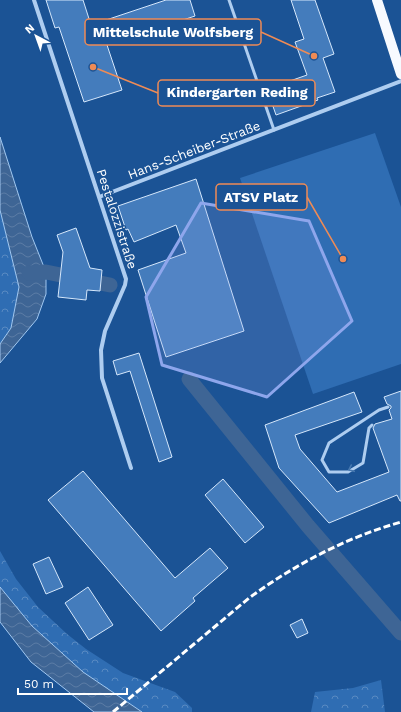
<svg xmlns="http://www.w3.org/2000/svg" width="401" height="712" font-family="'Work Sans',sans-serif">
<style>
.green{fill:#2f6db3}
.forest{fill:url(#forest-crowns)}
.water{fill:url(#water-waves);stroke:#a1c8f1}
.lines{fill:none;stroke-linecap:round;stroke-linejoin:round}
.canal{stroke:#3e6595;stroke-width:15}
.building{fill:#447cbc;stroke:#d5e7fb}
.service{stroke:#aecdf0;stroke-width:3}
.minor{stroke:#aecdf0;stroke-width:4}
.primary{stroke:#f7faff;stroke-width:10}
.rail{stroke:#fff;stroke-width:3;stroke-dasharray:7 3;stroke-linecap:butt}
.oneway{stroke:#4778b0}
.marked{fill:#8ea6ec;fill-opacity:0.2;stroke:#8ea6ec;stroke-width:3;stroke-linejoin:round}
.labels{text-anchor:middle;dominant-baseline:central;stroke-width:3;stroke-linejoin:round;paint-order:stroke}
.street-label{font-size:13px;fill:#fff;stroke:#1b5395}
.leader{fill:none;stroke:#ef8b55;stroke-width:1.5}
.callout-dot{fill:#ef8b55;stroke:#1b5395;stroke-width:1.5}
.callout{fill:#1b5395;stroke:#ef8b55;stroke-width:1.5}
.callout-label{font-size:14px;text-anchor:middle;font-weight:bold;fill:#fff}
</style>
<defs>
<pattern id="forest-crowns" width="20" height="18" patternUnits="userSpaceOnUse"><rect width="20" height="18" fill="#2f6db3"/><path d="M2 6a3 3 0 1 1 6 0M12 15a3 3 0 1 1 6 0" fill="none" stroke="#598ac2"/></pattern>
<pattern id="water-waves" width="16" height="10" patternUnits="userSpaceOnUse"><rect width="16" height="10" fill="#3e6595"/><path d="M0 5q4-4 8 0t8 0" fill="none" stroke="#5b7ca5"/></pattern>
</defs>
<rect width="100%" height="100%" fill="#1b5395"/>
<path class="green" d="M 375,133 L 401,207 L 401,364 L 313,394 L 240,178 Z"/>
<path class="forest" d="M 0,210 L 19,287 L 11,328 L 0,344 Z
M 0,551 L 16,579 L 38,607 L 67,634 L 86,649 L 123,673 L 175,692 L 192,708 L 192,712 L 142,712 L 83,672 L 32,626 L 0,587 Z
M 381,680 L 385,712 L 311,712 L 315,692 L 353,688 Z"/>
<path class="water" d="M 0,137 L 32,237 L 46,272 L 46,294 L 37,319 L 0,363 L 0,344 L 11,328 L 19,287 L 0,210 Z
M 0,587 L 32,626 L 83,672 L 142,712 L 94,712 L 31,662 L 0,622 Z"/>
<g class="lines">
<path class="canal" d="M 29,273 L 46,272 L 110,285
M 189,379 L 308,526 L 401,633"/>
</g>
<path class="building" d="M 46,0 L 83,0 L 91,25 L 166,0 L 190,0 L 195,16 L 107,45 L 122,90 L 84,102 L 59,27 L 55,28 Z
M 291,0 L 315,0 L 334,54 L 323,58 L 335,92 L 317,98 L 318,100 L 276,115 L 267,89 L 307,75 L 295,42 L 304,39 Z
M 196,179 L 244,331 L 166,357 L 138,270 L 186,253 L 176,225 L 134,242 L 128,229 L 126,230 L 118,206 Z
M 76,228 L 90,268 L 102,270 L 100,291 L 87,290 L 86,300 L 58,297 L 63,252 L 57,235 Z
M 139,353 L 172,457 L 159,462 L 130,371 L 117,375 L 113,361 Z
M 401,391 L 401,501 L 400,501 L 397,495 L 329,523 L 279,468 L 265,425 L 354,392 L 362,412 L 295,435 L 300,449 L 337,492 L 389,472 L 373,428 L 375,424 L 392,419 L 389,410 L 391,408 L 391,406 L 387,404 L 384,397 Z
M 83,471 L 175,578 L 210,548 L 228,568 L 193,598 L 195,601 L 161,631 L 48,500 Z
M 223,479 L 264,527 L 245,543 L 205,495 Z
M 49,557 L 63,587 L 46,594 L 33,564 Z
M 88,587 L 113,625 L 89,640 L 65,603 Z
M 302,619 L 308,633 L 297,638 L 290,625 Z"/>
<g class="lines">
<path class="service" d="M 229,0 L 274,130
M 372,425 L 369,428 L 363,463 L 348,472 L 329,472 L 322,460 L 329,443 L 379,410 L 388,407"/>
<path class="minor" d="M 34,0 L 126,279 L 125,285 L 105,331 L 101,350 L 102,378 L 131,468
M 99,197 L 401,81"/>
<path class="primary" d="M 377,0 L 401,74"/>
<path class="rail" d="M 113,712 L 249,598 C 296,564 345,538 401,522"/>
</g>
<defs><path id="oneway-chevron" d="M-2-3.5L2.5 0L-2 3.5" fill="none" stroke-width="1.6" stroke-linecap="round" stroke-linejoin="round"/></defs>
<use class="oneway" href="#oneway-chevron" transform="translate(351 469) rotate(155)"/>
<path class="marked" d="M 201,203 L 309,221 L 352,321 L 267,397 L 162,365 L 146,297 Z"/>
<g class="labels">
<g class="street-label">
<text transform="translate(194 150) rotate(-21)">Hans-Scheiber-Straße</text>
<text transform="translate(117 219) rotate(72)">Pestalozzistraße</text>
</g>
</g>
<path class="leader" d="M314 56L261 32M93 67L158 93M343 259L307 197"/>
<g class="callout-dot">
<circle cx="314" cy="56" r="4"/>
<circle cx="93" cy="67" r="4"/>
<circle cx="343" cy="259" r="4"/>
</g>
<g class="callout">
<rect x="85" y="19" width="176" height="26" rx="4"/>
<rect x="158" y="80" width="157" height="26" rx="4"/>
<rect x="216" y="184" width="91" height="26" rx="4"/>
</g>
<g class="callout-label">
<text x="173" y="37">Mittelschule Wolfsberg</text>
<text x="237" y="97">Kindergarten Reding</text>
<text x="261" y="202">ATSV Platz</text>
</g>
<g transform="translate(36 36) rotate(319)" stroke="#1b5395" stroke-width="3" paint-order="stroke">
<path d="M0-3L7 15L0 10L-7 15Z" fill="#ffffff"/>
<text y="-6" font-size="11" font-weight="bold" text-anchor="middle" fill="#ffffff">N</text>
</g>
<path d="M18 688v6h109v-6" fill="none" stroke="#ffffff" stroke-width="2"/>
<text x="24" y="688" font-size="12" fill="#ffffff" stroke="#1b5395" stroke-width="3" paint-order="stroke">50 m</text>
</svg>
